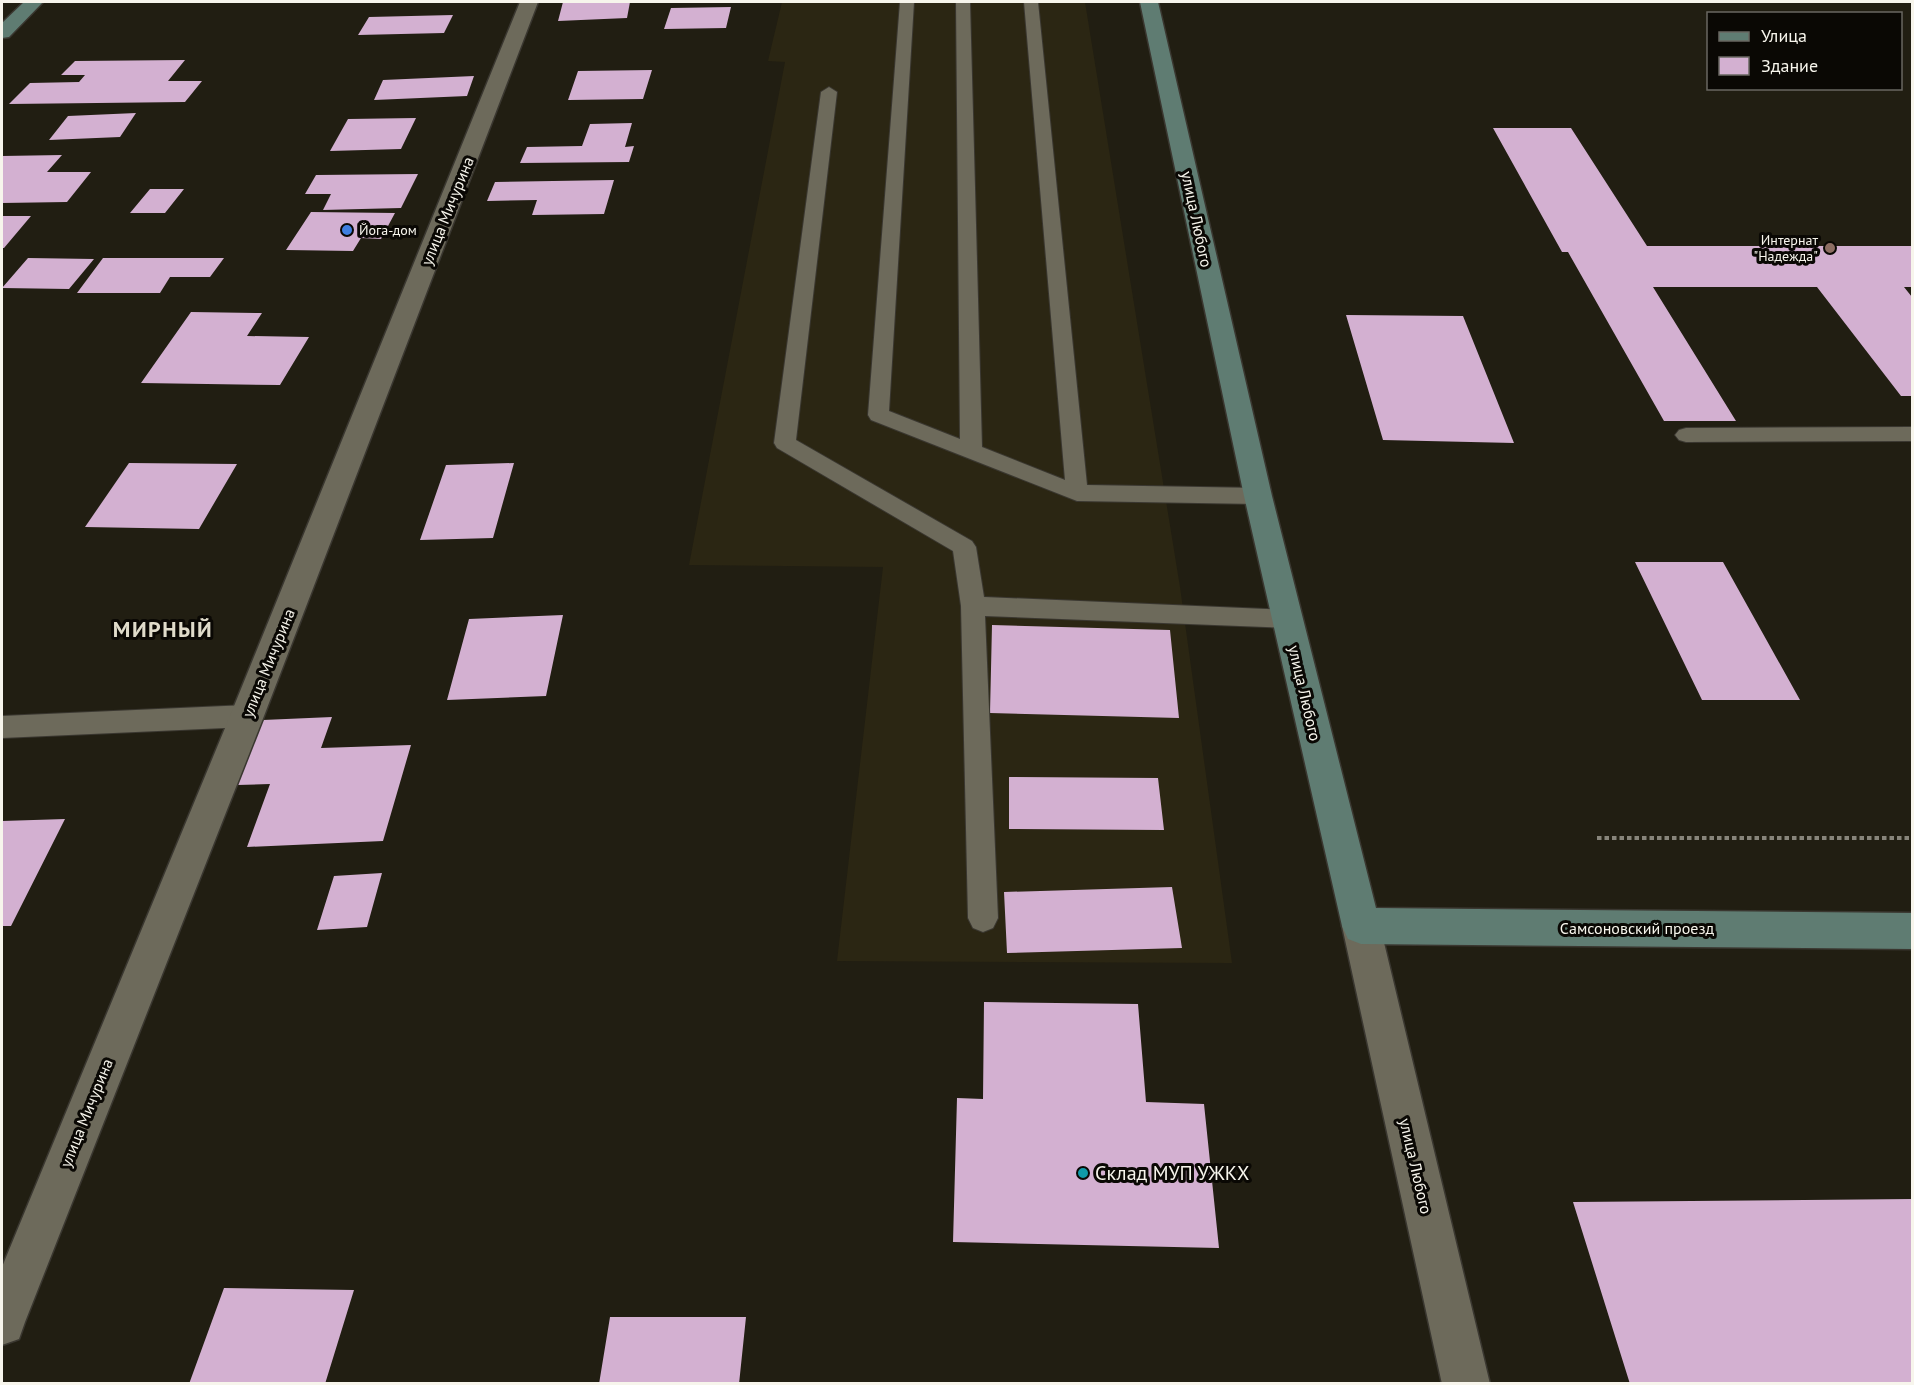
<svg xmlns="http://www.w3.org/2000/svg" width="1914" height="1385" font-family="'PT Sans',sans-serif">
<style>
.built{fill:#2b2613}
.building{fill:#d3b0d1}
.lines{fill:none;stroke-linecap:round;stroke-linejoin:round}
.lane-casing{stroke:#3a3730;stroke-width:2}
.street-casing{stroke:#3a3730;stroke-width:3}
.secondary-casing{stroke:#3a3730;stroke-width:3}
.path{stroke:#88857b;stroke-width:4;stroke-dasharray:4.5 3;stroke-linecap:butt}
.lane{fill:#6d6a5b;fill-rule:evenodd}
.street{fill:#6d6a5b;fill-rule:evenodd}
.secondary{fill:#5f7c72;fill-rule:evenodd}
.shop-dot{fill:#3f7fe0;stroke:#0a0804;stroke-width:2}
.education-dot{fill:#8d6e63;stroke:#0a0804;stroke-width:2}
.culture-dot{fill:#0f9aa8;stroke:#0a0804;stroke-width:2}
.labels{text-anchor:middle;dominant-baseline:central;stroke-width:6;stroke-linejoin:round;paint-order:stroke}
.far-poi-label{font-size:14px;fill:#f7f5ec;stroke:#0a0804;text-anchor:start}
.street-label{font-size:16px;fill:#f7f5ec;stroke:#0a0804}
.near-poi-label{font-size:20px;fill:#f7f5ec;stroke:#0a0804;text-anchor:start}
.district-label{font-size:22px;font-weight:bold;letter-spacing:1.5px;fill:#dfdbca;stroke:#0a0804}
</style>
<rect width="100%" height="100%" fill="#211e12"/>
<path class="built" d="M 782,2 L 1085,2 L 1180,587 L 1232,963 L 837,961 L 883,567 L 689,565 L 785,62 L 768,61 Z"/>
<path class="building" d="M 563,2 L 630,2 L 627,18 L 558,21 Z
M 731,7 L 726,28 L 664,29 L 671,8 Z
M 453,15 L 444,33 L 358,35 L 369,17 Z
M 185,60 L 168,81 L 202,81 L 185,102 L 9,104 L 30,83 L 79,82 L 85,75 L 61,75 L 75,61 Z
M 652,70 L 643,99 L 568,100 L 578,71 Z
M 474,76 L 467,96 L 374,100 L 383,80 Z
M 136,113 L 120,137 L 49,140 L 68,116 Z
M 416,118 L 401,149 L 330,151 L 348,119 Z
M 632,123 L 625,147 L 634,146 L 629,162 L 520,163 L 527,147 L 582,146 L 590,124 Z
M 1493,128 L 1571,128 L 1647,246 L 1912,246 L 1912,287 L 1904,287 L 1912,297 L 1912,396 L 1901,396 L 1817,287 L 1653,287 L 1736,421 L 1664,421 L 1568,252 L 1562,252 Z
M 62,155 L 47,172 L 91,172 L 67,202 L 2,203 L 2,156 Z
M 418,174 L 401,208 L 323,210 L 331,194 L 305,194 L 316,175 Z
M 614,180 L 604,214 L 532,215 L 537,200 L 487,201 L 495,182 Z
M 150,189 L 184,189 L 165,213 L 130,213 Z
M 311,212 L 395,213 L 381,239 L 361,238 L 353,251 L 286,250 Z
M 2,216 L 31,216 L 4,248 L 2,248 Z
M 28,258 L 94,259 L 69,289 L 2,288 Z
M 103,258 L 224,258 L 210,277 L 170,277 L 160,293 L 77,293 Z
M 191,312 L 262,313 L 247,336 L 309,337 L 280,385 L 141,383 Z
M 1346,315 L 1463,316 L 1514,443 L 1383,440 Z
M 129,463 L 237,464 L 199,529 L 85,527 Z
M 514,463 L 493,538 L 420,540 L 446,465 Z
M 1635,562 L 1723,562 L 1800,700 L 1702,700 Z
M 563,615 L 546,696 L 447,700 L 469,619 Z
M 992,625 L 1170,630 L 1179,718 L 990,713 Z
M 332,717 L 321,748 L 411,745 L 383,841 L 247,847 L 270,784 L 237,785 L 263,720 Z
M 1009,777 L 1158,778 L 1164,830 L 1009,829 Z
M 65,819 L 11,926 L 2,926 L 2,821 Z
M 382,873 L 367,927 L 317,930 L 334,876 Z
M 1172,887 L 1182,948 L 1007,953 L 1004,892 Z
M 984,1002 L 1138,1004 L 1146,1102 L 1204,1104 L 1219,1248 L 953,1242 L 957,1098 L 983,1099 Z
M 1912,1199 L 1912,1384 L 1630,1384 L 1573,1202 Z
M 224,1288 L 354,1290 L 325,1384 L 189,1384 Z
M 610,1317 L 746,1317 L 739,1384 L 599,1384 Z"/>
<g class="lines">
<defs>
<path id="lane" d="M 900,2 L 914,2 L 889,411 L 960,439 L 956,2 L 970,2 L 982,447 L 1065,480 L 1024,2 L 1038,2 L 1087,485 L 1258,488 L 1266,490 L 1269,496 L 1266,502 L 1258,504 L 1077,501 L 871,420 L 868,415 Z
M 829,87 L 837,92 L 796,440 L 972,541 L 976,547 L 984,597 L 1288,610 L 1297,612 L 1300,619 L 1297,626 L 1288,628 L 985,616 L 998,918 L 993,928 L 983,932 L 973,928 L 968,918 L 961,606 L 953,551 L 777,448 L 774,443 L 821,92 Z
M 1912,427 L 1912,441 L 1686,442 L 1679,440 L 1675,435 L 1679,430 L 1686,428 Z
M 247,705 L 256,708 L 260,716 L 256,724 L 247,727 L 2,738 L 2,716 Z"/>
<path id="street" d="M 520,2 L 538,2 L 264,716 L 25,1322 L 19,1339 L 2,1345 L 2,1267 L 230,716 Z
M 1361,908 L 1374,913 L 1380,926 L 1490,1384 L 1442,1384 L 1342,926 L 1348,913 Z"/>
<path id="secondary" d="M 24,2 L 43,2 L 9,37 L 2,38 L 2,23 Z
M 1140,2 L 1158,2 L 1272,496 L 1376,908 L 1912,913 L 1912,949 L 1361,944 L 1348,939 L 1342,926 L 1244,496 Z"/>
</defs>
<use href="#lane" class="lane-casing"/>
<use href="#street" class="street-casing"/>
<use href="#secondary" class="secondary-casing"/>
<path class="path" d="M 1597,838 L 1912,838"/>
<use href="#lane" class="lane"/>
<use href="#street" class="street"/>
<use href="#secondary" class="secondary"/>
</g>
<circle class="shop-dot" cx="347" cy="230" r="6"/>
<circle class="education-dot" cx="1830" cy="248" r="6"/>
<circle class="culture-dot" cx="1083" cy="1173" r="6"/>
<g class="labels">
<g class="far-poi-label">
<text x="359" y="230">Йога-дом</text>
<text x="1818" y="240" text-anchor="end">Интернат<tspan x="1818" dy="16">"Надежда"</tspan></text>
</g>
<g class="street-label">
<text transform="translate(447 211) rotate(-68)">улица Мичурина</text>
<text transform="translate(1197 219) rotate(78)">улица Любого</text>
<text transform="translate(268 663) rotate(-68)">улица Мичурина</text>
<text transform="translate(1305 693) rotate(77)">улица Любого</text>
<text x="1637" y="928">Самсоновский проезд</text>
<text transform="translate(86 1113) rotate(-68)">улица Мичурина</text>
<text transform="translate(1416 1166) rotate(77)">улица Любого</text>
</g>
<g class="near-poi-label">
<text x="1095" y="1173">Склад МУП УЖКХ</text>
</g>
<g class="district-label">
<text x="163" y="629">МИРНЫЙ</text>
</g>
</g>
<rect width="1914" height="1385" fill="none" stroke="#f7f5ec" stroke-width="6"/>
<rect x="1707" y="12" width="195" height="78" fill="#0a0804" stroke="#696761" stroke-width="1.5"/>
<rect x="1719" y="32" width="30" height="9" fill="#5f7c72" stroke="#696761" stroke-width="1.5"/>
<text x="1761" y="42" font-size="18" fill="#f7f5ec">Улица</text>
<rect x="1719" y="57" width="30" height="18" fill="#d3b0d1" stroke="#696761" stroke-width="1.5"/>
<text x="1761" y="72" font-size="18" fill="#f7f5ec">Здание</text>
</svg>
